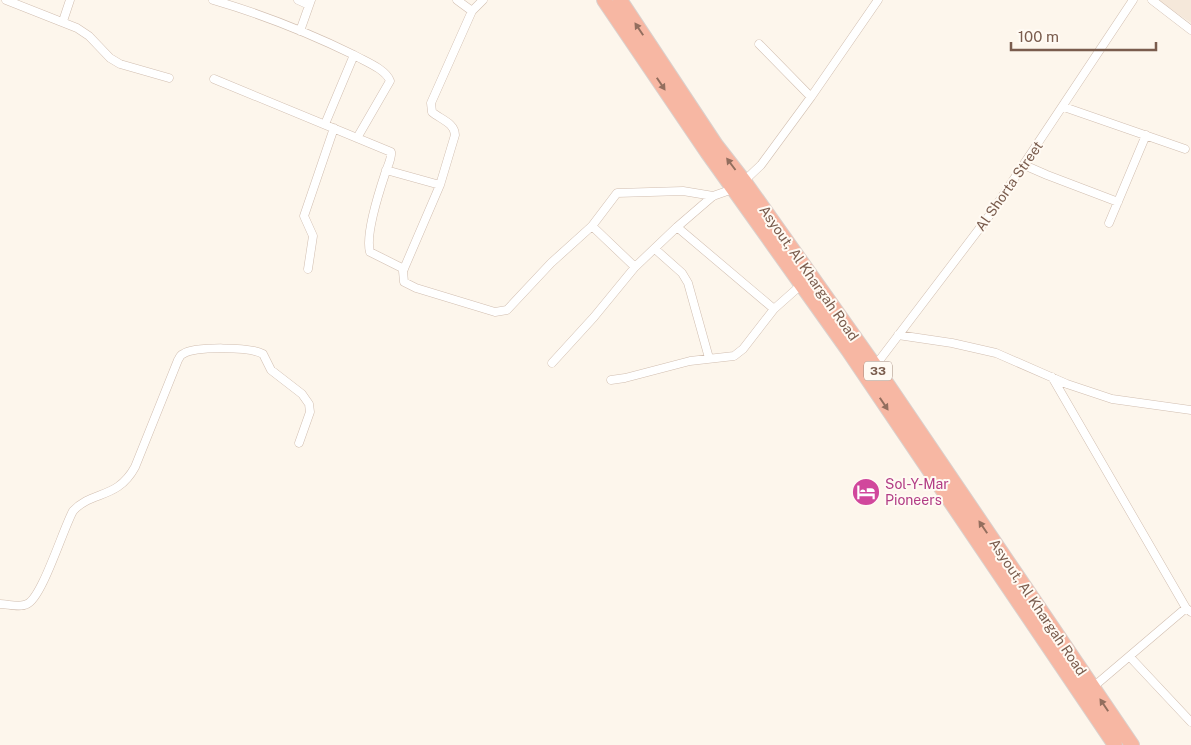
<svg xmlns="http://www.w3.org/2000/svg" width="1191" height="745" font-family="'Public Sans',sans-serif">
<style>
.residential{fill:#f5e8da}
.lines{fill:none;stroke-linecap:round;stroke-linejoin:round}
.street-casing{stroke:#d1beb0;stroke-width:9}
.highway-casing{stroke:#dad1cd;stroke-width:16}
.street{stroke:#fff;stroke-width:8}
.highway{stroke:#f7b7a3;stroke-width:14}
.oneway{fill:#936e5e}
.labels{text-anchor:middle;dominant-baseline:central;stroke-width:4;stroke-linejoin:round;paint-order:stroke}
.shield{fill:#fffaf3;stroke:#a28b7f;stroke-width:1}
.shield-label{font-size:12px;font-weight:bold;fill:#7a5c4d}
.street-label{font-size:14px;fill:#7a5c4d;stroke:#fffaf3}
.hotel-label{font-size:14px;fill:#b23c85;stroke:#fffaf3;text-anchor:start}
</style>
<rect width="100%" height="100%" fill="#fdf6ec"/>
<path class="residential" d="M 1158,0 L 1191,0 L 1191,23 Z"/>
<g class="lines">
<defs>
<path id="street" d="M 6,0 L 77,28 L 89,36 L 110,58 L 120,64 L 169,78
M 213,0 C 261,14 309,33 354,55 L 325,124
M 298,0 L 309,5
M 457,0 L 472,11
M 483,0 L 472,11 L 431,103 L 432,112 C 440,119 455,123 455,135 L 440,185 L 403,271 L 404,282 L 416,288 L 495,312 L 507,310 L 551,263 L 592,226 L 617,193 L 683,191 L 713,196
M 1152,0 L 1191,30
M 63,21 L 70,0
M 300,31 L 311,0
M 759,44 L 811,97
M 354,55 C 364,61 386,69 390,81 L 357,138
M 214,79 L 391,152 C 392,159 387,167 385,174 C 379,192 365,235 370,252 L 404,269
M 1064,107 L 1185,149
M 1024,165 L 1047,175 L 1118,202
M 386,170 L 440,185
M 1109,223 L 1146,135
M 592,226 L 635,267
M 655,249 L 682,273 L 688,283 L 709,358
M 308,269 L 313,236 L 304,216 L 334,128
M 774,309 L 801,285
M 898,335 L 952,343 L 996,353 L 1067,384 L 1112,399 L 1191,410
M 552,363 L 594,317 L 635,267 L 677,227 L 713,196 L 733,189 L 744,181 L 761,165 L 811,97 L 878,0
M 875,366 L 992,212 L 1133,0
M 1052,377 L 1186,608 L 1191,612
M 611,380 L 625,378 L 690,361 L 734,356 L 743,349 L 774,309 L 677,227
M 0,604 C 8,604 20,608 27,604 C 42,598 63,529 73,511 C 92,490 117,500 135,467 L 178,360 C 180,357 180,355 183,354 C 195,346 251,347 263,354 L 271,370 L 302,394 L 309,404 L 310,412 L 299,443
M 1130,657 L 1191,722
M 1092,688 L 1186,608"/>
<path id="highway" d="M 604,0 L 707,152 L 848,350 L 1115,745
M 620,0 L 716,145 L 744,181 L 875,366 L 1132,745"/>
</defs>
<use href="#street" class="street-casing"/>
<use href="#highway" class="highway-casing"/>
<use href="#street" class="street"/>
<use href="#highway" class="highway"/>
</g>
<defs><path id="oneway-solid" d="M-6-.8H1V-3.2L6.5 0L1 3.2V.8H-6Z" transform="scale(1.25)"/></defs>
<g class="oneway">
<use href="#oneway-solid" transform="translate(639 29) rotate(-124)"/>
<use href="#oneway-solid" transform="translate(661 84) rotate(56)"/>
<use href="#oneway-solid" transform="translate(731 164) rotate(-127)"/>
<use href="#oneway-solid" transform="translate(884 404) rotate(56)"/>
<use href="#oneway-solid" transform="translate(983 527) rotate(-124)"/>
<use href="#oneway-solid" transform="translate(1104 705) rotate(-124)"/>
</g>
<defs>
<symbol id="hotel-disc" viewBox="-11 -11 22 22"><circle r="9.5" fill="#d1479c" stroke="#fffaf3"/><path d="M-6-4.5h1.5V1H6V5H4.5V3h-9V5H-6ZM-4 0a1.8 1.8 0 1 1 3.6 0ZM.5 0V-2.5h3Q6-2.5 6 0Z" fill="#fff"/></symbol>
</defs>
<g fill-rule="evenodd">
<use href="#hotel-disc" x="850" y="476" width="32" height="32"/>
</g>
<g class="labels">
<rect class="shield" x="864" y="361.5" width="28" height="19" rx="4"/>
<g class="shield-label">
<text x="878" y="371">33</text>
</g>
<g class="street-label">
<text transform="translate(1009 186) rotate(-55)">Al Shorta Street</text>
<text transform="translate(809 273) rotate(55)">Asyout, Al Khargah Road</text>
<text transform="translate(1038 607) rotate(56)">Asyout, Al Khargah Road</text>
</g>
<g class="hotel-label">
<text x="885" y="484">Sol-Y-Mar<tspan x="885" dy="16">Pioneers</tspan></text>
</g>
</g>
<path d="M1011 42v8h145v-8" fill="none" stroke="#7a5c4d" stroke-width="2.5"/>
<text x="1018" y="42" font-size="15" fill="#7a5c4d" stroke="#fffaf3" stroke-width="4" paint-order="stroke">100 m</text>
</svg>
